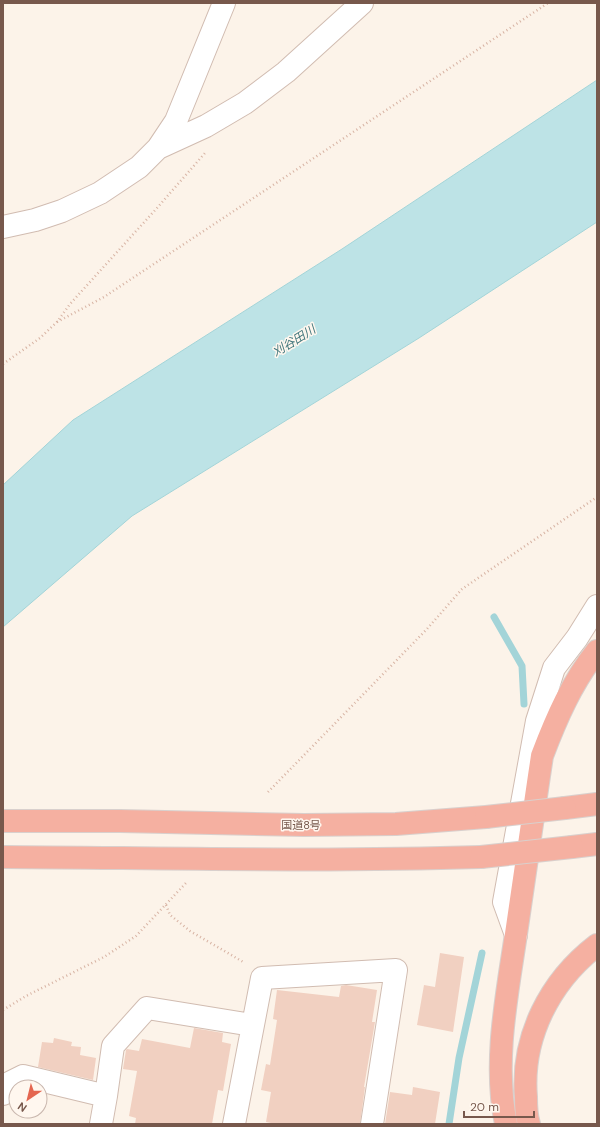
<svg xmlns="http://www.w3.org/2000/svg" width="600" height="1127" font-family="'DM Sans','Noto Sans JP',sans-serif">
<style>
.water{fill:#bde3e6;stroke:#a3d4d8}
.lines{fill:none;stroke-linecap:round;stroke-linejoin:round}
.stream{stroke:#a3d4d8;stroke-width:7}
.building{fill:#f1d0c1}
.minor-casing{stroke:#d1bcb1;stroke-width:24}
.highway-casing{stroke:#d9d0cd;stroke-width:24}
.path{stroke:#d7b3a3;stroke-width:2.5;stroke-dasharray:1 3;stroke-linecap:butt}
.minor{stroke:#fff;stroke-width:22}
.highway{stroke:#f5b0a1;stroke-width:22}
.highway-bridge-casing{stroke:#d9d0cd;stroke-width:24;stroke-linecap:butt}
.highway-bridge{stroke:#f5b0a1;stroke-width:22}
.labels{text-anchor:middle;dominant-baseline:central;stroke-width:3;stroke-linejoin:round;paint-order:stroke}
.street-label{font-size:11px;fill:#77584c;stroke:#fff7ef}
.water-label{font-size:12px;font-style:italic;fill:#40767c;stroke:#fff7ef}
</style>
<rect width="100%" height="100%" fill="#fcf3e9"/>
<path class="water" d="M 597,80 L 597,222 L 419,338 L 132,516 L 3,627 L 3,485 L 73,420 L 342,249 Z"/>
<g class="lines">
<path class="stream" d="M 494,617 L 522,666 L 524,704
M 449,1124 L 459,1058 L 482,953"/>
</g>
<path class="building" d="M 440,953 L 464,957 L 453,1032 L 417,1025 L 424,985 L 435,987 Z
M 346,985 L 377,990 L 372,1022 L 375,1022 L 364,1087 L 365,1087 L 360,1124 L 276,1124 L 266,1122 L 271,1092 L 261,1090 L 266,1064 L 270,1065 L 277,1020 L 273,1019 L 277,990 L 339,997 L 341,986 Z
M 194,1028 L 223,1033 L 222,1042 L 231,1044 L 223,1091 L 218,1090 L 212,1124 L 135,1124 L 136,1118 L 129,1116 L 137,1071 L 123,1069 L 126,1050 L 127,1049 L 139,1051 L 142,1039 L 190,1048 Z
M 54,1038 L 72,1042 L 71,1046 L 81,1047 L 80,1055 L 96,1058 L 93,1080 L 38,1067 L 42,1042 L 53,1043 Z
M 413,1087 L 440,1092 L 435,1124 L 385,1124 L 390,1092 L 412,1095 Z"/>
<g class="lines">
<defs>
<path id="minor" d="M 158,148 L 206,126 L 245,103 L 286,72 L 362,3
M 3,227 L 35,220 L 62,211 L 100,193 L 139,167 L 158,148 L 176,121 L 224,3
M 516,935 L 504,902 L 537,721 L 554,668 L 577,638 L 597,606
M 3,1094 L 9,1083 L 23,1076 L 106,1096 L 113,1046 L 147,1008 L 252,1025
M 101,1124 L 106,1096
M 234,1124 L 262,978 L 396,970 L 372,1124"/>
<path id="highway" d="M 565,808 L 597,804
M 3,821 L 120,821 L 304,825 L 396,824 L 486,817
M 572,847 L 597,844
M 3,857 C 162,858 322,862 481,857
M 506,1124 C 493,1063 507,995 516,934 C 525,874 533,815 542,756 C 556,719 572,682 597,651
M 529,1124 C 526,1115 526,1106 526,1097 C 521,1037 550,981 597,945"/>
</defs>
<use href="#minor" class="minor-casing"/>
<use href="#highway" class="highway-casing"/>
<path class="path" d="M 57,322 L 104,297 L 548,3
M 3,364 L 40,338 L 57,322 L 70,304 L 157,208 L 205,153
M 268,792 L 427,629 L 462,589 L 597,497
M 166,905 L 170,915 L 190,931 L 245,963
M 3,1010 L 26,996 L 104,957 L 136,936 L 186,883"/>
<use href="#minor" class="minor"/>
<use href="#highway" class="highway"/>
<defs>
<path id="highway-bridge" d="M 486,817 L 565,808
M 481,857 L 572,847"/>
</defs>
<use href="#highway-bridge" class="highway-bridge-casing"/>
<use href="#highway-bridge" class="highway-bridge"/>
</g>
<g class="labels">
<g class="street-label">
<text x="301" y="825">国道8号</text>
</g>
<g class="water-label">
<text transform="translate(294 341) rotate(-32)">刈谷田川</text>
</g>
</g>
<rect width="600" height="1127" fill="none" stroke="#77584c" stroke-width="8"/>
<g transform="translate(28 1099) rotate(215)"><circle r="19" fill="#fff7ef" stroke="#c9b7ae"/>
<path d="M0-3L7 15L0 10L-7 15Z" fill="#e46650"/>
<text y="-6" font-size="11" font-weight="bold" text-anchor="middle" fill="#77584c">N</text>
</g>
<path d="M464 1111v6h70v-6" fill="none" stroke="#77584c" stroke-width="2"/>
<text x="470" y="1111" font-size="12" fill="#77584c" stroke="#fff7ef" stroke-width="3" paint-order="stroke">20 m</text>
</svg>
